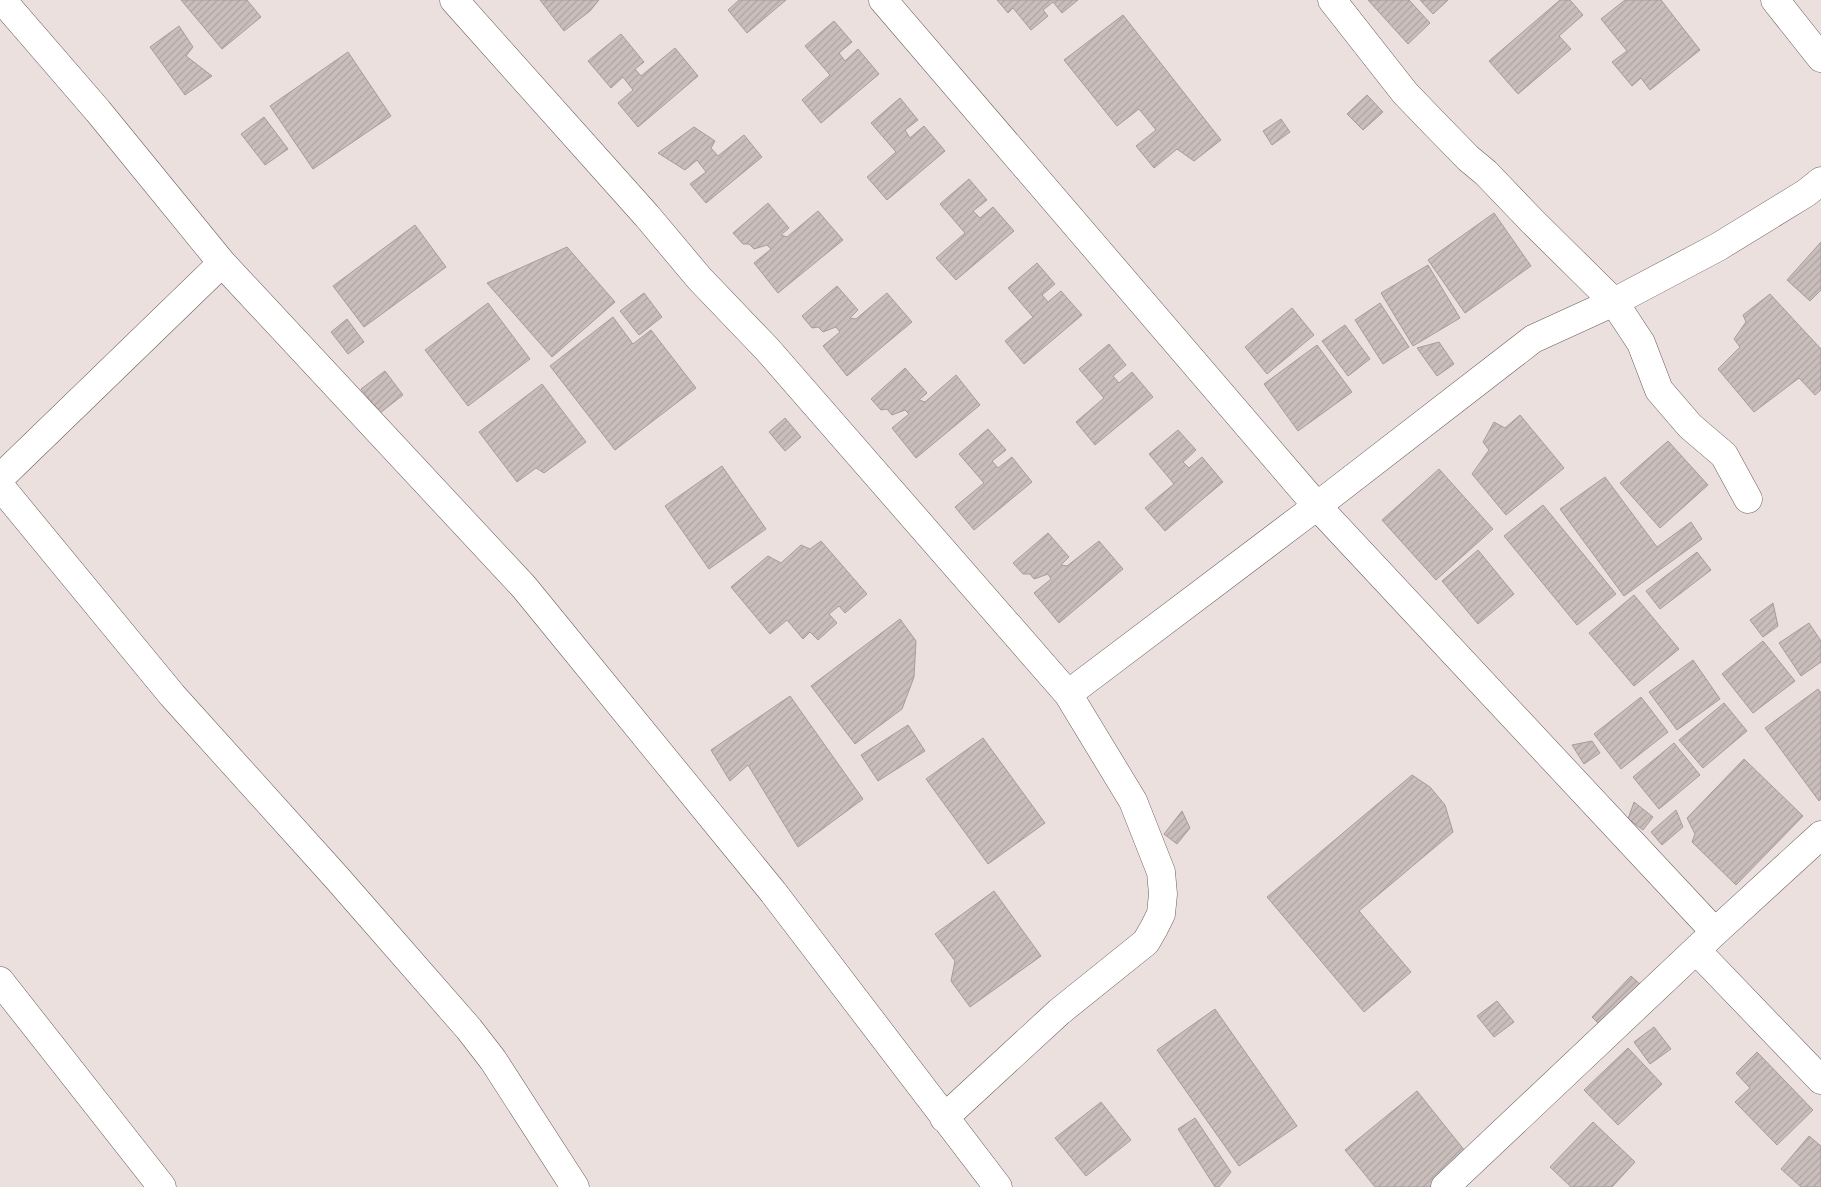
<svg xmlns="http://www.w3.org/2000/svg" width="1821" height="1187" font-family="'Times New Roman',serif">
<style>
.building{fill:url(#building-hatch);stroke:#a89c9b}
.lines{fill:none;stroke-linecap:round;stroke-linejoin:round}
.minor-casing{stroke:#675d5b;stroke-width:29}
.minor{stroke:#fff;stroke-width:28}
</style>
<defs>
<pattern id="building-hatch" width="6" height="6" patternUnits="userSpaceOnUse" patternTransform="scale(1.25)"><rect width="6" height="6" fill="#cabebc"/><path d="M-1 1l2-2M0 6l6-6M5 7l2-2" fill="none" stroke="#ada3a1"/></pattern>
</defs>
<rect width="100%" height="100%" fill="#ece0de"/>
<path class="building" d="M 181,0 L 247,0 L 261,17 L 222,49 Z
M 540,0 L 599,0 L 590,11 L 564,31 Z
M 739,0 L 786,0 L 747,33 L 728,10 Z
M 997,0 L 1078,0 L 1062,13 L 1053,2 L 1043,10 L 1048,16 L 1031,30 L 1013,8 L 1008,13 Z
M 1368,0 L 1409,0 L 1430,23 L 1408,44 Z
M 1420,0 L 1448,0 L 1433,14 Z
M 1560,0 L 1570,0 L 1583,15 L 1559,36 L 1571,49 L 1518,94 L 1489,61 Z
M 1625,0 L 1661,0 L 1700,50 L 1650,90 L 1641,78 L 1632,86 L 1612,62 L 1627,51 L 1601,19 Z
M 1123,15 L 1221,140 L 1194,161 L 1177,149 L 1154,168 L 1136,146 L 1156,130 L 1139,109 L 1117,126 L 1064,60 Z
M 834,21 L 852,42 L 839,53 L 845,61 L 858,49 L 879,74 L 821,123 L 802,100 L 830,75 L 805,46 Z
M 179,26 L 193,47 L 186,56 L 212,76 L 185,95 L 150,47 Z
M 621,34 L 644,62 L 635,69 L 641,76 L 675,48 L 698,76 L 638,127 L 618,103 L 633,90 L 623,77 L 611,88 L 588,61 Z
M 348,52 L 391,116 L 313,169 L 270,106 Z
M 1367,95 L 1383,112 L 1363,130 L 1347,114 Z
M 900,98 L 918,120 L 905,130 L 910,138 L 924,126 L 945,151 L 887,200 L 867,177 L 896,152 L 871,123 Z
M 264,117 L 288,149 L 265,165 L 241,134 Z
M 1281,119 L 1290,132 L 1272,145 L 1263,131 Z
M 694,127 L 715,141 L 711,148 L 718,156 L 744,135 L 762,157 L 706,203 L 690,184 L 706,172 L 697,160 L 685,170 L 658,153 Z
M 969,179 L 987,200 L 973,211 L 980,218 L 993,207 L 1014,231 L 956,280 L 936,258 L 965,233 L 940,204 Z
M 768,203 L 789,228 L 781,235 L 787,237 L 818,211 L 843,240 L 778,293 L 754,263 L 771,249 L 767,245 L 754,249 L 749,244 L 743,244 L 733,233 Z
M 1494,213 L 1531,266 L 1465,313 L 1428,260 Z
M 415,225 L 446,267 L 364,327 L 333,286 Z
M 1821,242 L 1821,290 L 1810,301 L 1787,280 Z
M 567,247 L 615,302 L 552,357 L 487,283 Z
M 1037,263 L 1055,284 L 1042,295 L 1048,302 L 1061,291 L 1082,315 L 1024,364 L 1005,341 L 1033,317 L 1008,288 Z
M 1428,265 L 1460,318 L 1413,346 L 1381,293 Z
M 837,286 L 858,310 L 850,318 L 856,319 L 887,293 L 912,322 L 847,376 L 823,346 L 840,332 L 836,327 L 823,332 L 818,327 L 812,328 L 802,316 Z
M 644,293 L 662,317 L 639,335 L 620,311 Z
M 1770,294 L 1821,349 L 1821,390 L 1815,395 L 1799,378 L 1754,412 L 1718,369 L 1740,347 L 1734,339 L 1746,322 L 1743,315 Z
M 488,303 L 530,359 L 468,406 L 425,350 Z
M 1380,303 L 1409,347 L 1383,364 L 1355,320 Z
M 1292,308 L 1314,335 L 1267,374 L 1245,347 Z
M 613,317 L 633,344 L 651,330 L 696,388 L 615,450 L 550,366 Z
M 347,319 L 364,342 L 348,354 L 331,332 Z
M 1345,325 L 1370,359 L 1348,376 L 1322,341 Z
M 1439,342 L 1454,364 L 1437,376 L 1417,348 Z
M 1109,344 L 1126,365 L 1113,376 L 1119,383 L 1132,372 L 1153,397 L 1095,445 L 1076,422 L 1104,398 L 1079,369 Z
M 1317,345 L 1352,392 L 1298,431 L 1264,384 Z
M 905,368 L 927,393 L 919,400 L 925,402 L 956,375 L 980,405 L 916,458 L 892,428 L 909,414 L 905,410 L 892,415 L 887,409 L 881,410 L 871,399 Z
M 385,371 L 403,395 L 380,413 L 361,389 Z
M 542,384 L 586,442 L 544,473 L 536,468 L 517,482 L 479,432 Z
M 1520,415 L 1564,468 L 1506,515 L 1472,474 L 1489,450 L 1483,442 L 1494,422 L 1505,428 Z
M 785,418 L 801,437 L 785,451 L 769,432 Z
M 988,429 L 1006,450 L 992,461 L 998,468 L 1012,457 L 1032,482 L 974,530 L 955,507 L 984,483 L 959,454 Z
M 1178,430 L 1196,450 L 1183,462 L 1189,468 L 1202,457 L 1223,482 L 1165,531 L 1145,508 L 1174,484 L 1149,454 Z
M 1668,441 L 1708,485 L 1660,528 L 1620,483 Z
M 722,466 L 766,529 L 709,569 L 665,506 Z
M 1439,469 L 1493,529 L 1436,580 L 1382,520 Z
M 1605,477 L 1657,547 L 1691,522 L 1702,539 L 1624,596 L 1560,509 Z
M 1543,505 L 1616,594 L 1577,625 L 1504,536 Z
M 1048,533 L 1069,557 L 1061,565 L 1067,566 L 1099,541 L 1123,569 L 1059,623 L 1034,593 L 1051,579 L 1048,574 L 1034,579 L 1030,574 L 1023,574 L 1013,563 Z
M 821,541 L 867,594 L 845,613 L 839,606 L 829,614 L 837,623 L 818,640 L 810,632 L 803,639 L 787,620 L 770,634 L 731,587 L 768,556 L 781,563 L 801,545 L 810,549 Z
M 1478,550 L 1514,594 L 1478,624 L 1442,581 Z
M 1697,552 L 1711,570 L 1660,609 L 1646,591 Z
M 1634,595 L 1679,649 L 1634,686 L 1589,633 Z
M 1773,603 L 1778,626 L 1763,637 L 1750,620 Z
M 900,619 L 916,641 L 914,677 L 902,709 L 855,744 L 811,686 Z
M 1809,623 L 1821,641 L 1821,662 L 1801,676 L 1779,643 Z
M 1763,641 L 1795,681 L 1753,713 L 1722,674 Z
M 1693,660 L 1720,699 L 1677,730 L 1649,692 Z
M 1818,689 L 1821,693 L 1821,799 L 1819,801 L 1765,728 Z
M 790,696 L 863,799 L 798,847 L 748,765 L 730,781 L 711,750 Z
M 1641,697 L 1668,732 L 1621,769 L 1594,734 Z
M 1724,703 L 1747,731 L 1703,768 L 1679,740 Z
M 908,725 L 925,751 L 878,781 L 861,755 Z
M 983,738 L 1045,823 L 988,864 L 926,779 Z
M 1592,741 L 1600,753 L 1584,764 L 1572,745 Z
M 1674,743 L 1700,775 L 1659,809 L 1633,777 Z
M 1744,759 L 1803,816 L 1736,885 L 1692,842 L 1695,834 L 1687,818 Z
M 1412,775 L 1430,787 L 1445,805 L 1453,832 L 1359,911 L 1411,972 L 1364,1012 L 1267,897 Z
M 1634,802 L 1653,817 L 1643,830 L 1628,819 Z
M 1676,810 L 1683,827 L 1662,845 L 1651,832 Z
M 1182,811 L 1190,828 L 1177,844 L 1164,834 Z
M 994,891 L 1041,956 L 970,1007 L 951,981 L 955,961 L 935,934 Z
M 1631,976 L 1641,985 L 1602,1027 L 1592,1017 Z
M 1497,1001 L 1514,1022 L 1494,1037 L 1477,1016 Z
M 1215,1009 L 1297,1126 L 1239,1166 L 1157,1050 Z
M 1654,1027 L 1671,1049 L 1650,1064 L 1634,1042 Z
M 1628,1048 L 1662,1084 L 1618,1125 L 1584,1090 Z
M 1757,1052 L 1813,1110 L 1777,1145 L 1735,1102 L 1750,1088 L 1736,1073 Z
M 1417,1091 L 1469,1156 L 1431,1187 L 1375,1187 L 1345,1150 Z
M 1101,1102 L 1131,1140 L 1086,1176 L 1055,1138 Z
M 1195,1118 L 1231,1172 L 1219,1187 L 1215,1187 L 1178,1129 Z
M 1593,1122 L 1635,1162 L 1612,1187 L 1571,1187 L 1550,1167 Z
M 1809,1136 L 1821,1146 L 1821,1187 L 1801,1187 L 1781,1169 Z"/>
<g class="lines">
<defs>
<path id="minor" d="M 2,0 L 98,111 L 222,263 L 524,587 L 773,892 L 998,1187
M 454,0 L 647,216 L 699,278 L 767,349 L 1068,694 L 1133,801 L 1161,872 L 1163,894 L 1161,914 L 1154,928 L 1146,942 L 1059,1012 L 944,1118
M 883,0 L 1317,506 L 1715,932
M 1332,0 L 1405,93 L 1429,118 L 1468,158 L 1486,173 L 1533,222 L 1614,302 L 1641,343 L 1659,390 L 1690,426 L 1724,455 L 1748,499
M 1775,0 L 1821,58
M 0,478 L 222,263
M 0,486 L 172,695 L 337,878 L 469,1029 L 493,1060 L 575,1187
M 1068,694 L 1317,506 L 1533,339 L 1614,302 L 1718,247 L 1806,193 L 1821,181
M 1696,950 L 1821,1080
M 0,981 L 162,1187
M 1445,1187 L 1715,932 L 1821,835"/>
</defs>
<use href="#minor" class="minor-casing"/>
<use href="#minor" class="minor"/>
</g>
</svg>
